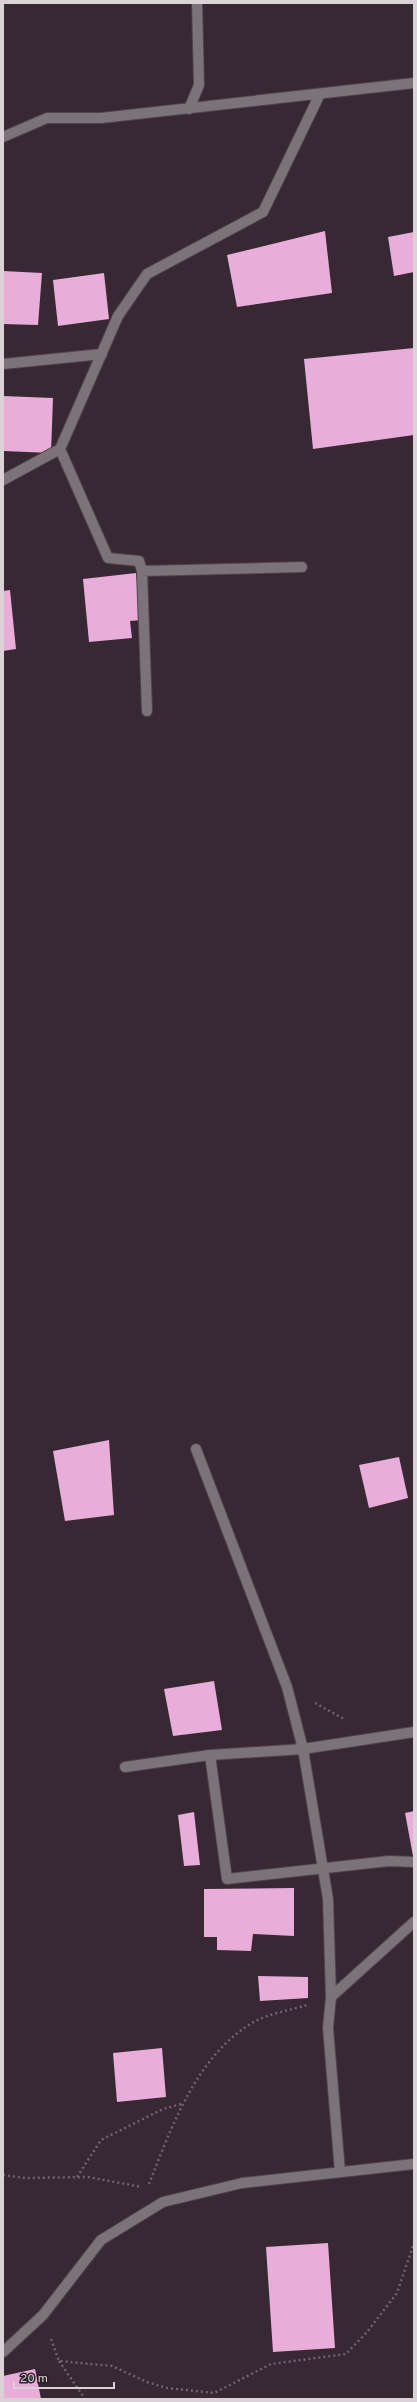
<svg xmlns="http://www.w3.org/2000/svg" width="417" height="2402" font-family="Overpass,sans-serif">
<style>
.building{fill:#e8add9}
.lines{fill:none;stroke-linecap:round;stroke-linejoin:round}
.minor-casing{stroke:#51434d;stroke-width:12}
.path{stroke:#71646d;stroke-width:2.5;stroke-dasharray:2 3;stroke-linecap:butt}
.minor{stroke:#7b7379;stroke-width:10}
</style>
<rect width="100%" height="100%" fill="#372833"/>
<path class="building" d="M 325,231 L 332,293 L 237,307 L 227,255 Z
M 414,232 L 414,272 L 394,276 L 388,237 Z
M 3,271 L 42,273 L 38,325 L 3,324 Z
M 104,273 L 109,319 L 58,326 L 53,280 Z
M 414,348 L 414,435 L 313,449 L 304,359 Z
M 3,396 L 53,398 L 51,453 L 3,451 Z
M 136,573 L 142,620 L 130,621 L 132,638 L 89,642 L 83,579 Z
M 10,590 L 16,649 L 3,651 L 3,591 Z
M 109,1440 L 114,1515 L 65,1521 L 53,1451 Z
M 399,1457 L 408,1498 L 369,1508 L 359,1465 Z
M 214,1681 L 222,1730 L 173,1736 L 164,1689 Z
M 414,1811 L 414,1856 L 413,1856 L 405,1813 Z
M 194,1812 L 200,1865 L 184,1866 L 178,1815 Z
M 294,1888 L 294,1936 L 253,1934 L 251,1951 L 217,1950 L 217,1937 L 204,1937 L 204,1889 Z
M 258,1976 L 308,1977 L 308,1998 L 260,2001 Z
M 162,2048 L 166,2097 L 117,2102 L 113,2053 Z
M 328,2243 L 335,2348 L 273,2352 L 266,2247 Z
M 35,2369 L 41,2399 L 3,2399 L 3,2376 Z"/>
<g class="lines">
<defs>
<path id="minor" d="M 189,109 L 199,85 L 197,3
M 3,137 L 47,118 L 101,118 L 414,83
M 3,364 L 102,354
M 60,449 L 108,558 L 139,561 L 142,571 L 302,567
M 3,480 L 60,449 L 118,316 L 147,274 L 263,212 L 320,94
M 142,571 L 147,711
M 196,1449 L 287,1687 L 303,1749 L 328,1899 L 331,1997 L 328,2028 L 340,2172
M 210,1755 L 227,1879 L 389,1861 L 414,1862
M 125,1767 L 210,1755 L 303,1749 L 414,1732
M 331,1997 L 414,1922
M 3,2352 L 43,2315 L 101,2240 L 163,2202 L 242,2183 L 414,2164"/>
</defs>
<use href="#minor" class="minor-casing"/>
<path class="path" d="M 315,1703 L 344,1719
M 3,2175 L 25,2178 L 88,2177 L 142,2187
M 77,2177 L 101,2140 L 163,2109 L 181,2104
M 149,2184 C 172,2126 196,2057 252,2023 C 266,2014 291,2010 307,2005
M 51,2339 L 59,2361 L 112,2366 L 147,2382 L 167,2388 L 214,2393 L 271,2364 L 346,2354 L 367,2332 L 397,2293 L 414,2243
M 59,2361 L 85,2399"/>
<use href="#minor" class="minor"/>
</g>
<rect width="417" height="2402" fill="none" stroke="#dbd2d8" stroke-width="8"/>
<path d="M14 2382v6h100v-6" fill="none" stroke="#dbd2d8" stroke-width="2"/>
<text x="20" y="2382" font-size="12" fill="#dbd2d8" stroke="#2c1f29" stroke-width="3" paint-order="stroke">20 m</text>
</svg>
